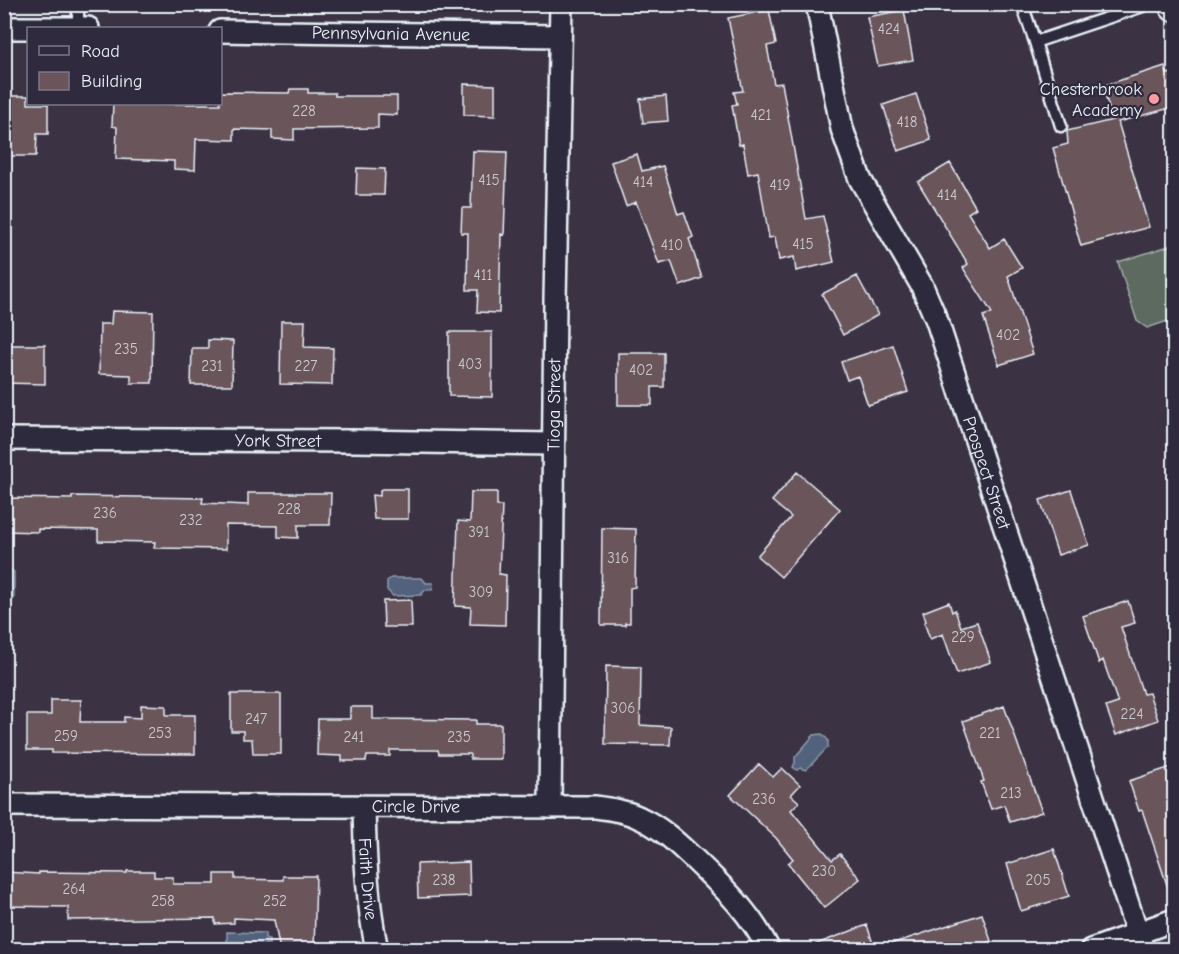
<svg xmlns="http://www.w3.org/2000/svg" width="1179" height="954" font-family="'Comic Neue',sans-serif">
<style>
.green{fill:#5d6a60;stroke:#a2aeac;stroke-width:1.5}
.water{fill:#52627c;stroke:#8e9bae;stroke-width:1.5}
.building{fill:#6b555a;stroke:#e8f1f8;stroke-width:1.5}
.lines{fill:none;stroke-linecap:round;stroke-linejoin:round}
.service-casing{stroke:#e8f1f8;stroke-width:15}
.minor-casing{stroke:#e8f1f8;stroke-width:26}
.tertiary-casing{stroke:#e8f1f8;stroke-width:32}
.service{stroke:#2f2a3d;stroke-width:10}
.minor{stroke:#2f2a3d;stroke-width:21}
.tertiary{stroke:#2f2a3d;stroke-width:27}
.poi-dot{fill:#ff9aa2;stroke:#2f2a3d;stroke-width:2}
.labels{text-anchor:middle;dominant-baseline:central;stroke-width:4.5;stroke-linejoin:round;paint-order:stroke}
.number-label{font-size:15px;fill:#c9cad0}
.street-label{font-size:18px;fill:#e8f1f8;stroke:#2f2a3d}
.poi-label{font-size:18px;fill:#e8f1f8;stroke:#2f2a3d;text-anchor:end}
</style>
<rect width="100%" height="100%" fill="#3b3343"/>
<filter id="ink" filterUnits="userSpaceOnUse"><feTurbulence type="fractalNoise" baseFrequency=".0167" numOctaves="2"/><feDisplacementMap in="SourceGraphic" scale="12" xChannelSelector="R" yChannelSelector="G"/><feConvolveMatrix kernelMatrix="1 2 1 2 8 2 1 2 1" color-interpolation-filters="sRGB"/></filter>
<g filter="url(#ink)">
<path class="green" d="M 1169,246 L 1174,262 L 1174,319 L 1147,328 L 1137,321 L 1118,262 Z"/>
<path class="water" d="M 4,564 L 9,564 L 9,568 L 14,572 L 14,599 L 9,603 L 5,603 Z
M 391,578 L 422,578 L 426,583 L 433,583 L 432,590 L 425,590 L 421,595 L 393,596 L 387,590 L 387,581 Z
M 822,734 L 828,740 L 828,747 L 806,770 L 800,768 L 797,770 L 793,767 L 795,763 L 795,757 L 814,735 Z
M 227,932 L 265,933 L 265,938 L 269,939 L 269,944 L 265,944 L 264,949 L 227,949 Z"/>
<path class="building" d="M 769,10 L 776,44 L 767,46 L 774,84 L 782,83 L 806,219 L 823,216 L 834,262 L 796,271 L 794,257 L 779,260 L 775,237 L 769,238 L 758,172 L 748,174 L 743,144 L 739,145 L 732,105 L 737,104 L 734,92 L 743,91 L 728,18 Z
M 904,10 L 913,60 L 878,66 L 867,17 Z
M 1165,66 L 1167,74 L 1171,73 L 1174,89 L 1174,107 L 1118,122 L 1149,227 L 1081,246 L 1053,148 L 1068,144 L 1067,131 L 1113,120 L 1102,86 Z
M 464,84 L 495,85 L 495,116 L 464,115 Z
M 290,89 L 308,89 L 308,93 L 335,93 L 335,96 L 397,96 L 397,115 L 378,114 L 378,128 L 294,129 L 294,140 L 272,139 L 272,130 L 234,129 L 234,140 L 196,139 L 195,170 L 174,169 L 174,161 L 116,159 L 117,127 L 112,126 L 113,104 L 220,104 L 220,92 L 289,93 Z
M 916,94 L 931,140 L 898,151 L 883,105 Z
M 10,96 L 28,96 L 28,104 L 48,104 L 48,134 L 37,134 L 36,156 L 9,156 Z
M 666,96 L 668,121 L 643,123 L 640,99 Z
M 473,151 L 507,152 L 504,235 L 501,234 L 499,313 L 477,312 L 478,290 L 467,290 L 468,233 L 461,233 L 462,208 L 471,208 Z
M 637,154 L 642,171 L 663,166 L 678,214 L 684,212 L 693,237 L 689,239 L 702,278 L 680,286 L 671,261 L 659,264 L 636,202 L 626,206 L 611,162 Z
M 950,163 L 976,208 L 968,213 L 990,248 L 1004,239 L 1022,268 L 1008,276 L 1033,354 L 999,365 L 983,316 L 992,313 L 963,268 L 968,264 L 918,182 Z
M 357,168 L 385,169 L 384,195 L 356,195 Z
M 857,276 L 878,315 L 843,335 L 822,294 Z
M 112,311 L 153,312 L 152,383 L 131,383 L 131,375 L 99,374 L 100,324 L 111,324 Z
M 281,321 L 305,321 L 304,347 L 333,348 L 332,385 L 280,384 Z
M 449,332 L 492,332 L 492,397 L 449,396 Z
M 208,340 L 233,341 L 232,385 L 191,385 L 192,348 L 208,348 Z
M 4,345 L 45,345 L 45,384 L 4,383 Z
M 893,345 L 908,392 L 868,405 L 858,376 L 847,380 L 841,362 Z
M 618,353 L 664,353 L 664,387 L 652,387 L 652,405 L 618,405 Z
M 797,472 L 840,509 L 781,577 L 757,556 L 791,517 L 772,501 Z
M 382,489 L 408,489 L 408,519 L 374,519 L 372,495 L 380,496 L 380,490 Z
M 1071,490 L 1089,545 L 1058,555 L 1040,500 Z
M 471,492 L 497,492 L 497,506 L 502,506 L 499,574 L 506,575 L 505,625 L 470,624 L 471,607 L 455,606 L 458,521 L 470,522 Z
M 248,493 L 331,493 L 330,525 L 298,525 L 298,538 L 278,537 L 278,526 L 226,525 L 226,549 L 154,548 L 155,542 L 98,541 L 98,530 L 38,529 L 38,532 L 4,531 L 4,498 L 72,499 L 72,496 L 203,498 L 202,503 L 248,505 Z
M 602,528 L 636,529 L 635,587 L 630,588 L 630,623 L 625,623 L 625,625 L 601,625 Z
M 411,600 L 412,627 L 384,627 L 383,601 Z
M 1128,601 L 1135,623 L 1121,627 L 1143,694 L 1149,693 L 1158,720 L 1116,735 L 1106,707 L 1118,703 L 1103,660 L 1099,663 L 1083,616 Z
M 949,602 L 952,612 L 955,610 L 961,627 L 977,622 L 991,662 L 957,674 L 943,634 L 930,639 L 924,622 L 926,621 L 923,612 Z
M 606,666 L 641,667 L 640,725 L 671,727 L 670,745 L 605,744 Z
M 231,694 L 281,694 L 281,754 L 253,754 L 252,739 L 243,739 L 243,731 L 231,731 Z
M 51,700 L 81,700 L 80,722 L 124,722 L 124,717 L 141,718 L 141,705 L 166,706 L 166,715 L 195,715 L 195,754 L 52,753 L 52,750 L 27,750 L 27,715 L 51,715 Z
M 1004,706 L 1042,812 L 1010,822 L 1004,805 L 991,809 L 981,782 L 984,781 L 963,721 Z
M 350,707 L 373,707 L 373,719 L 476,720 L 476,724 L 501,724 L 501,759 L 470,759 L 470,754 L 439,754 L 438,750 L 390,750 L 390,756 L 367,756 L 366,761 L 342,761 L 342,756 L 317,755 L 318,719 L 350,719 Z
M 759,764 L 773,777 L 782,768 L 800,785 L 791,795 L 799,802 L 791,810 L 832,860 L 840,854 L 860,879 L 824,908 L 788,863 L 793,859 L 776,838 L 730,795 Z
M 1174,766 L 1174,896 L 1171,897 L 1142,810 L 1139,811 L 1129,781 Z
M 1054,849 L 1069,896 L 1021,911 L 1007,864 Z
M 469,862 L 470,896 L 418,898 L 417,864 Z
M 127,871 L 154,871 L 154,877 L 173,877 L 173,884 L 215,884 L 215,874 L 235,874 L 235,879 L 283,880 L 283,876 L 316,876 L 314,950 L 280,950 L 274,920 L 234,918 L 234,923 L 215,924 L 215,918 L 68,920 L 68,907 L 4,906 L 4,872 L 39,874 L 39,872 L 127,873 Z
M 982,914 L 991,941 L 966,950 L 885,950 L 885,946 Z
M 867,925 L 875,950 L 807,950 L 806,948 Z"/>
<g class="lines">
<defs>
<path id="service" d="M 1022,4 L 1035,42
M 78,28 L 78,4
M 1061,126 L 1035,42 L 1149,4"/>
<g id="minor">
<path id="s1" d="M 817,4 L 842,129 L 860,179 L 922,286 L 937,321 L 1143,950"/>
<path d="M 4,28 L 88,28"/>
<path id="s2" d="M 220,31 L 560,36"/>
<path id="s3" d="M 4,439 L 354,441 L 553,444"/>
<path id="s4" d="M 4,805 L 595,807 C 610,809 626,811 640,818 C 662,828 678,844 695,860 C 726,890 749,911 769,950"/>
<path id="s5" d="M 364,807 C 365,855 367,902 377,950"/>
<path id="s6" d="M 550,807 L 555,300 L 561,4"/>
<path d="M 1091,950 L 1174,920"/>
</g>
<path id="tertiary" d="M 1173,4 L 1174,7"/>
</defs>
<use href="#service" class="service-casing"/>
<use href="#minor" class="minor-casing"/>
<use href="#tertiary" class="tertiary-casing"/>
<use href="#service" class="service"/>
<use href="#minor" class="minor"/>
<use href="#tertiary" class="tertiary"/>
</g>
</g>
<circle class="poi-dot" cx="1154" cy="99" r="6"/>
<g class="labels">
<g class="number-label">
<text x="889" y="29">424</text>
<text x="304" y="111">228</text>
<text x="761" y="115">421</text>
<text x="907" y="122">418</text>
<text x="489" y="180">415</text>
<text x="643" y="182">414</text>
<text x="780" y="185">419</text>
<text x="947" y="195">414</text>
<text x="803" y="244">415</text>
<text x="672" y="245">410</text>
<text x="483" y="275">411</text>
<text x="1008" y="335">402</text>
<text x="126" y="349">235</text>
<text x="470" y="364">403</text>
<text x="212" y="366">231</text>
<text x="306" y="366">227</text>
<text x="641" y="370">402</text>
<text x="289" y="509">228</text>
<text x="105" y="513">236</text>
<text x="191" y="520">232</text>
<text x="479" y="532">391</text>
<text x="618" y="558">316</text>
<text x="481" y="592">309</text>
<text x="963" y="637">229</text>
<text x="623" y="708">306</text>
<text x="1132" y="714">224</text>
<text x="256" y="719">247</text>
<text x="160" y="733">253</text>
<text x="990" y="733">221</text>
<text x="66" y="736">259</text>
<text x="354" y="737">241</text>
<text x="459" y="737">235</text>
<text x="1011" y="793">213</text>
<text x="764" y="799">236</text>
<text x="824" y="871">230</text>
<text x="444" y="880">238</text>
<text x="1038" y="880">205</text>
<text x="74" y="889">264</text>
<text x="163" y="901">258</text>
<text x="275" y="901">252</text>
</g>
<g class="street-label">
<text stroke="none"><textPath href="#s2" startOffset="171">Pennsylvania Avenue</textPath></text>
<text stroke="none"><textPath href="#s6" startOffset="402">Tioga Street</textPath></text>
<text stroke="none"><textPath href="#s3" startOffset="274">York Street</textPath></text>
<text stroke="none"><textPath href="#s1" startOffset="502">Prospect Street</textPath></text>
<text stroke="none"><textPath href="#s4" startOffset="412">Circle Drive</textPath></text>
<text stroke="none"><textPath href="#s5" startOffset="72">Faith Drive</textPath></text>
</g>
<g class="poi-label">
<text x="1142" y="89">Chesterbrook<tspan x="1142" dy="21">Academy</tspan></text>
</g>
</g>
<rect width="1179" height="954" fill="none" stroke="#2f2a3d" stroke-width="24"/>
<rect x="12" y="12" width="1155" height="930" fill="none" stroke="#e8f1f8" stroke-width="2" filter="url(#ink)"/>
<rect x="27" y="27" width="195" height="78" fill="#2f2a3d" stroke="#797a88" stroke-width="1.5"/>
<rect x="39" y="46" width="30" height="9" fill="#2f2a3d" stroke="#797a88" stroke-width="1.5"/>
<text x="81" y="57" font-size="18" fill="#e8f1f8">Road</text>
<rect x="39" y="72" width="30" height="18" fill="#6b555a" stroke="#797a88" stroke-width="1.5"/>
<text x="81" y="87" font-size="18" fill="#e8f1f8">Building</text>
</svg>
